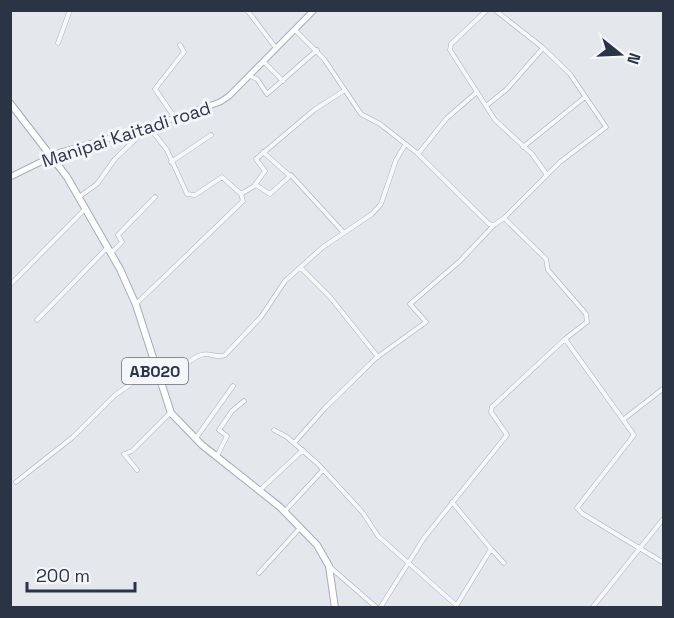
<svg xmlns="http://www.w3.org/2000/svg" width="674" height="618" font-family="'Space Grotesk',sans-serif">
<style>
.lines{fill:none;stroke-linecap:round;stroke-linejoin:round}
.minor-casing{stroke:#a9aeb7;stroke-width:5}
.secondary-casing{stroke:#a9aeb7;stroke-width:7}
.primary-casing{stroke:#a3abb8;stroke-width:8}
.minor{stroke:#f7f8fa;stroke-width:4}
.secondary{stroke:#fff;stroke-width:5}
.primary{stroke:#fff;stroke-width:6}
.labels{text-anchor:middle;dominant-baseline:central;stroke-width:6;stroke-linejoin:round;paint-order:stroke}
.shield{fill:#f4f6f9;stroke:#676e7b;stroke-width:1.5}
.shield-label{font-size:16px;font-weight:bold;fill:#2b3445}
.street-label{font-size:18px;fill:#2b3445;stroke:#f4f6f9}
</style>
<rect width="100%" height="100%" fill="#e4e7ec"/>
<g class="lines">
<defs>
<path id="minor" d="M 247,10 L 276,48
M 487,10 L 451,44 L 450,50 L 495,120 L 532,154 L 547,175
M 495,10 L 542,47 L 570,74 L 606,127 L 560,162 L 504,218
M 663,10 L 664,11
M 295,30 L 324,59 L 361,114 L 380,124 L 417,153 L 489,224 L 494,225 L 504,218 L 546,259 L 548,270 L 586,314 L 587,322 L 565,339 L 634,435 L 577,508 L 583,514 L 664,563
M 58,43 L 70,10
M 264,62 L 283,81
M 250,76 L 257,79 L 267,94 L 317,50
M 486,106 L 507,89 L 543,48
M 175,118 L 155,89 L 184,52 L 180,45
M 523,147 L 585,97
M 263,152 L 290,176
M 418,154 L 447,118 L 477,92
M 171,162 L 211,135
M 254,186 L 265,171 L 256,159 L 314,110 L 345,90
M 241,194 L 256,185 L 270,194 L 291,175 L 344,233
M 79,197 L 97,184 L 115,159 L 145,130
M 111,253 L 122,242 L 118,235 L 155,197
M 301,268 L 330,297 L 378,357
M 10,285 L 85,209
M 136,304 L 243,201 L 241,194 L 222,177 L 195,195 L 187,194 L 167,150 L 149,127
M 37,320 L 107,248
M 160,384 C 173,375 186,360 201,355 C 210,352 217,359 225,355 L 261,317 L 285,281 L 323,247 L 372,214 L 381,204 L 396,160 L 405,145
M 624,419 L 664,388
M 274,430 L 287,437 L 318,464 L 363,513 L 378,536 L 456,605
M 196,438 L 233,386
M 294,443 L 325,408 L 376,358 L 426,322 L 410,304 L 460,261 L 494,225
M 217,456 L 227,436 L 219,430 L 232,411 L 244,401
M 137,470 L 124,454 L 132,451 L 170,413
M 16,482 L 73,437 L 115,395 L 154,368
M 260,490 L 303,450
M 452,502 L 491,549
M 285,511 L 323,470
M 330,567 L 377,608
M 259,573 L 300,528
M 380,608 L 424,538 L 507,435 L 491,412 L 492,407 L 565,339
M 455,608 L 491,549 L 504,563
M 592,608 L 664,518"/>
<path id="secondary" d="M 10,177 L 61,152 L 149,127 L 220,102 L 229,96 L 314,10"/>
<path id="primary" d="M 10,103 L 67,177 L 120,269 L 136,305 L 171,413 L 202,445 L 280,507 L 317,545 L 329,566 L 335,608"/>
</defs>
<use href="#minor" class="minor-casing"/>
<use href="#secondary" class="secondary-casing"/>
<use href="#primary" class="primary-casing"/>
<use href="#minor" class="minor"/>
<use href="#secondary" class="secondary"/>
<use href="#primary" class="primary"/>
</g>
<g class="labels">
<rect class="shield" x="122" y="358" width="66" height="26" rx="4.5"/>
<g class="shield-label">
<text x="155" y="371">AB020</text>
</g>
<g class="street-label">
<text transform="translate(126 134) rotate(-18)">Manipai Kaitadi road</text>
</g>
</g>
<rect width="674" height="618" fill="none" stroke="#2b3445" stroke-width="24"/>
<g transform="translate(620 54) rotate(108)" stroke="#f4f6f9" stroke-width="4.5" paint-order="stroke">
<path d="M0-4.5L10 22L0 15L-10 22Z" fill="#2b3445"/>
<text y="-9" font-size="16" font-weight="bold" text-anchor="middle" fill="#2b3445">N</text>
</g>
<path d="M27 582v9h108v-9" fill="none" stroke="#2b3445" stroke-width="3"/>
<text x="36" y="582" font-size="18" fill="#2b3445" stroke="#f4f6f9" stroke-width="4.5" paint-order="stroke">200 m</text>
</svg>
